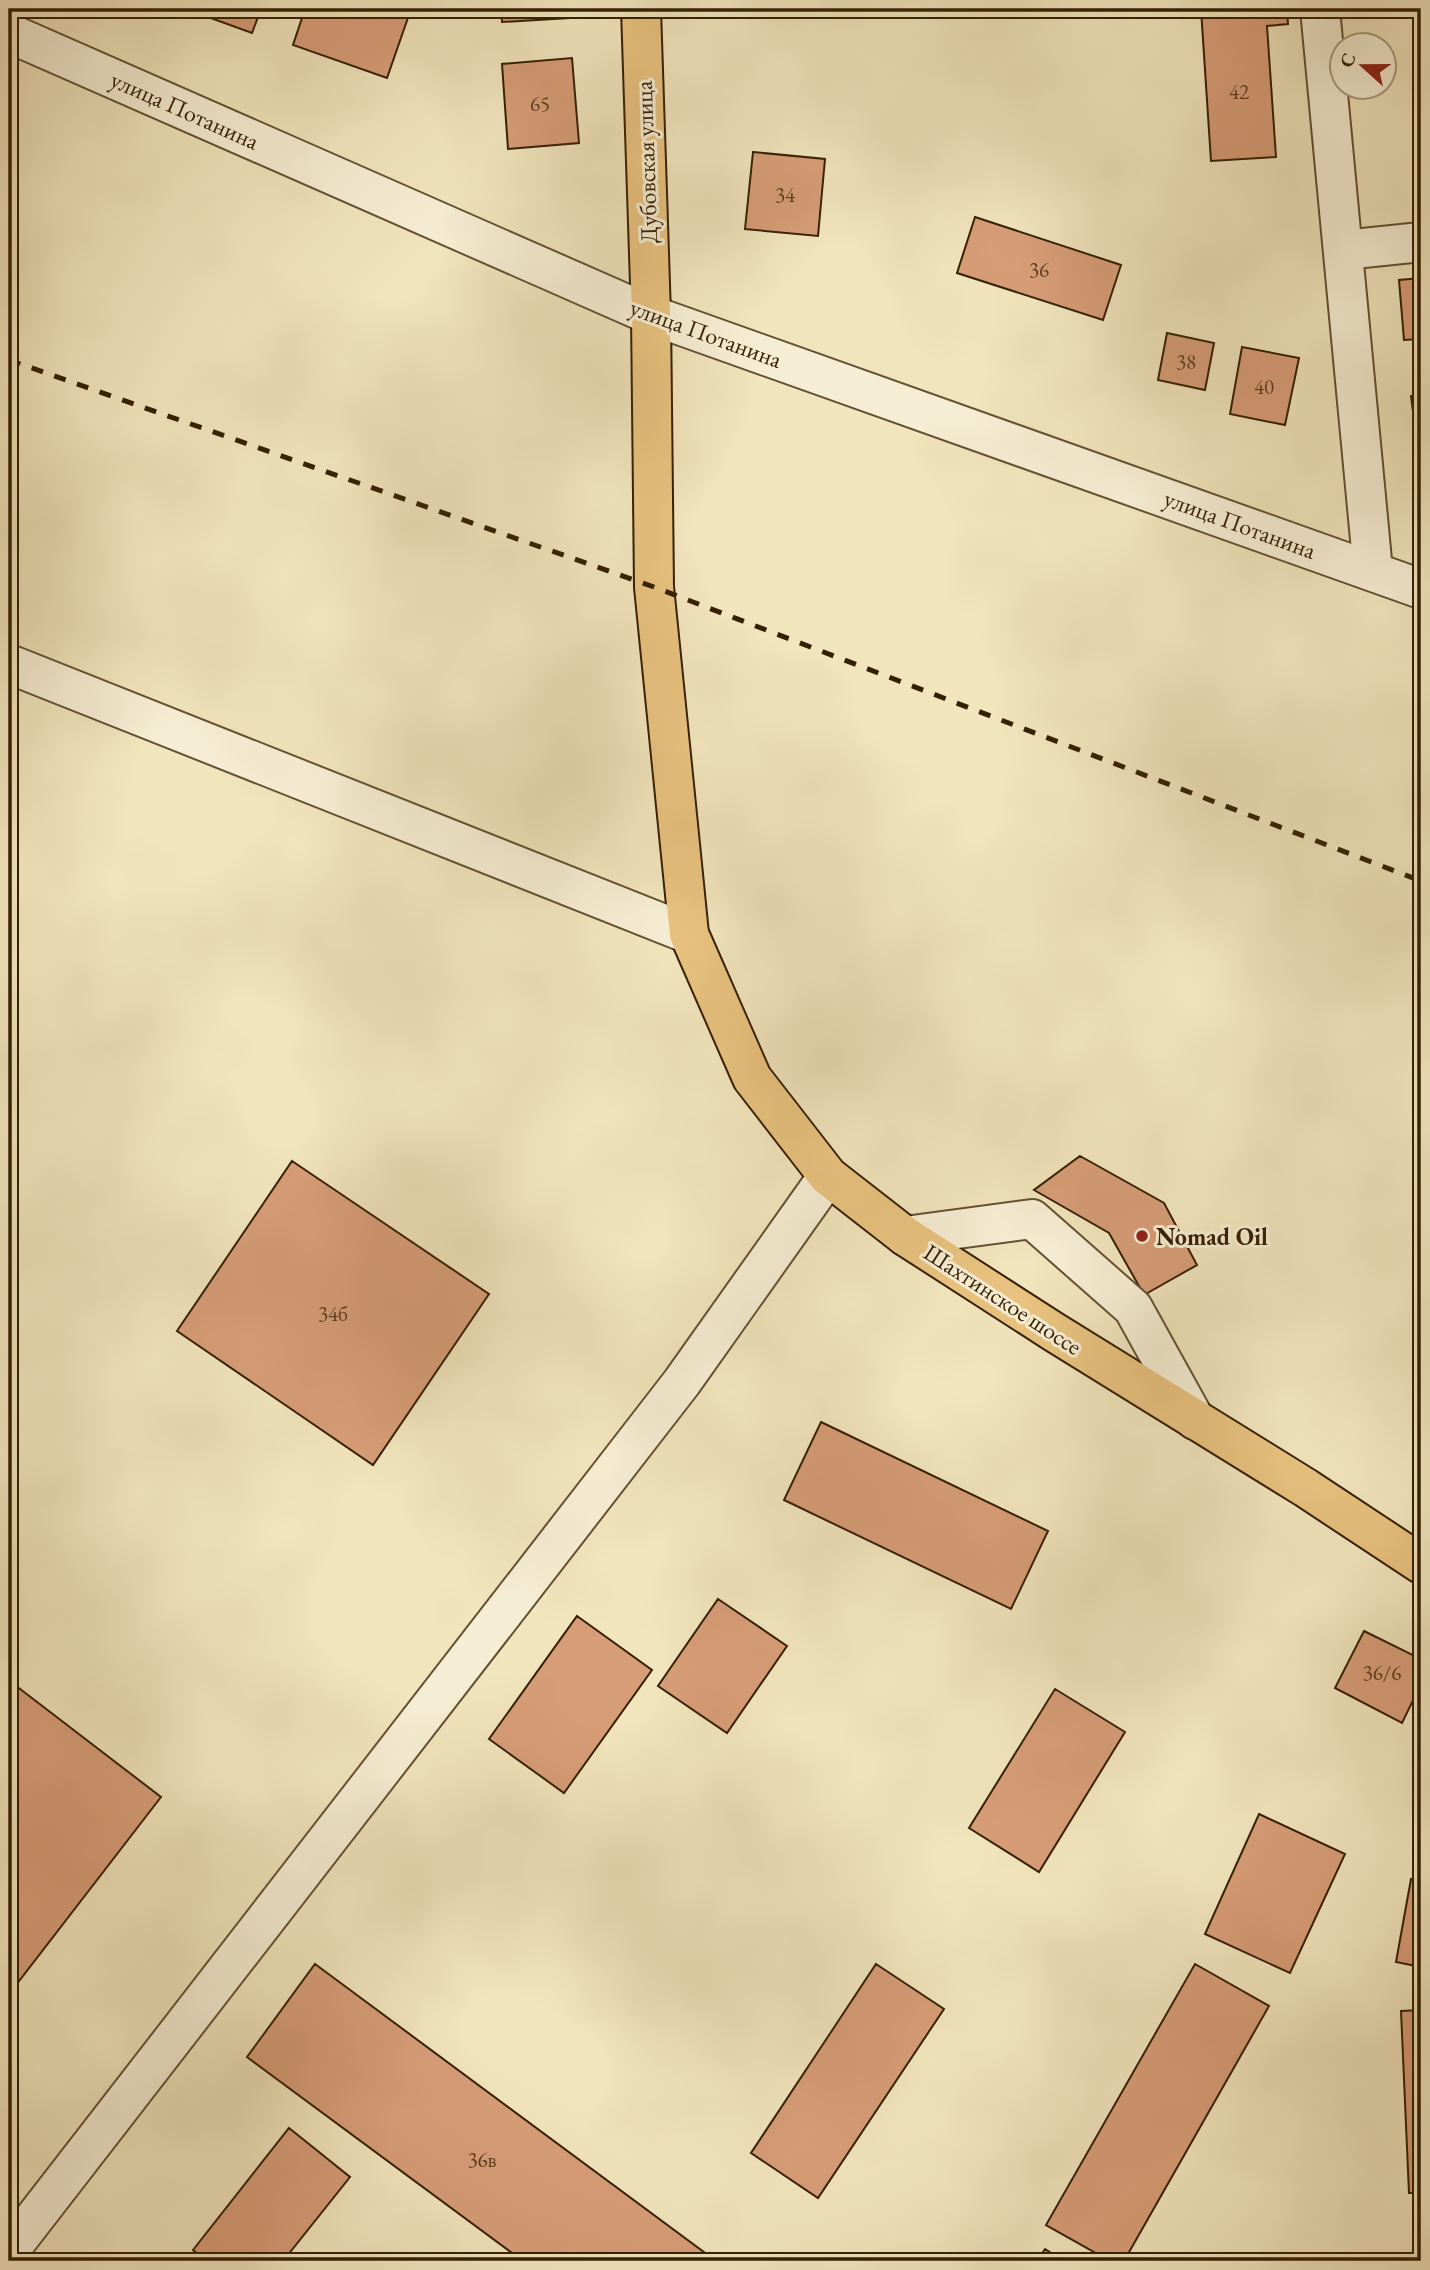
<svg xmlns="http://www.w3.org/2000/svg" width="1430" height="2270" font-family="'EB Garamond',serif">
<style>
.building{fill:#d79d77;stroke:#351f03;stroke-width:2}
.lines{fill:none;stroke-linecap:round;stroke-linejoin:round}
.minor-casing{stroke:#645032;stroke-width:42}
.major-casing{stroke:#351f03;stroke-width:42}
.minor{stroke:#f6eed4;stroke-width:38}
.major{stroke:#e8c27e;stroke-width:38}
.rail{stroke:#351f03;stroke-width:5;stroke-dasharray:12 12;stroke-linecap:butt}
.poi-dot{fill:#8f2418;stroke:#f6eed4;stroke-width:2.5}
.labels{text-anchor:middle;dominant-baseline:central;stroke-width:6;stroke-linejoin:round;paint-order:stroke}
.number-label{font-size:21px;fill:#5e3e20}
.street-label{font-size:24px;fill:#351f03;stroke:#f6eed4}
.poi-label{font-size:24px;font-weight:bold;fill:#351f03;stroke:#f6eed4;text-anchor:start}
</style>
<rect width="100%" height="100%" fill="#f1e5bd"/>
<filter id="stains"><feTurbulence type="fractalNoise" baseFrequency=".00286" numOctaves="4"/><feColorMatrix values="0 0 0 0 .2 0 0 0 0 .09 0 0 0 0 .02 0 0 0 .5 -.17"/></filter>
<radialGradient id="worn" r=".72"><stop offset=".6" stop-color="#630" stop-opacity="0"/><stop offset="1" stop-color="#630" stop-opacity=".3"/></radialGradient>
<path class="building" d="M 186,9 L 261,9 L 252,33 Z
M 305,9 L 411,9 L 387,78 L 293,45 Z
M 501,9 L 585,9 L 586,17 L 502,22 Z
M 1201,9 L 1287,9 L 1288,24 L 1267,26 L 1276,157 L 1211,161 Z
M 572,58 L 579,143 L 508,149 L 502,64 Z
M 1421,100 L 1421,168 L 1420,168 L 1416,101 Z
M 753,152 L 825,159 L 818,236 L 745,229 Z
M 975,217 L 1121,265 L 1103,320 L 957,273 Z
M 1421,278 L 1421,339 L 1404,340 L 1399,280 Z
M 1167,333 L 1214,343 L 1205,390 L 1158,380 Z
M 1242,347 L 1299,358 L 1285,425 L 1230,414 Z
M 1421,394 L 1421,442 L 1417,443 L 1411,396 Z
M 1080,1156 L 1164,1203 L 1197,1265 L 1144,1295 L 1109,1233 L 1034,1190 Z
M 292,1161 L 489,1294 L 373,1465 L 177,1331 Z
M 821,1422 L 1048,1531 L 1011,1609 L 784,1500 Z
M 718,1599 L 787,1646 L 727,1733 L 658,1686 Z
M 577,1616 L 652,1670 L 564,1793 L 489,1739 Z
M 1364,1631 L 1421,1659 L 1421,1684 L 1402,1723 L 1335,1688 Z
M 11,1682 L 161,1797 L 9,1994 L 9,1684 Z
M 1055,1689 L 1125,1732 L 1039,1872 L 969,1828 Z
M 1259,1814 L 1345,1854 L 1290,1973 L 1205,1934 Z
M 1411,1879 L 1421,1881 L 1421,1967 L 1396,1962 Z
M 315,1964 L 716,2261 L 523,2261 L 247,2057 Z
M 876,1964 L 944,2009 L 818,2198 L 751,2153 Z
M 1195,1964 L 1269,2006 L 1124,2261 L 1110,2261 L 1046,2225 Z
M 1421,2010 L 1421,2193 L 1409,2193 L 1401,2011 Z
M 289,2128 L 350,2177 L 283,2261 L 207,2261 L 193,2250 Z
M 1045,2249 L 1064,2261 L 1037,2261 Z"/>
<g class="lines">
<defs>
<path id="minor" d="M 1320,9 L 1373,571
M 9,33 L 651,315 L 1421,589
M 1344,250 L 1421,242
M 9,664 L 689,934
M 905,1236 L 1032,1219 L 1133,1308 L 1195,1420
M 9,2251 L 682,1382 L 828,1176"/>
<path id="major" d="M 641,9 L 651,315 L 654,587 L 689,934 L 752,1078 L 828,1176 L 905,1236 L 1054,1332 L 1306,1488 L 1421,1564"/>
</defs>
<use href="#minor" class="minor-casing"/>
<use href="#major" class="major-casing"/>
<use href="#minor" class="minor"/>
<use href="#major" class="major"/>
<path class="rail" d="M 9,360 L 654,587 L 1421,881"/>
</g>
<circle class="poi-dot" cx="1142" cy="1236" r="7"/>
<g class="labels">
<g class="number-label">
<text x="1239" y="91">42</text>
<text x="540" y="103">65</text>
<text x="785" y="194">34</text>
<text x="1039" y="269">36</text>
<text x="1186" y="361">38</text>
<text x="1264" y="386">40</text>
<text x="333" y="1313">34б</text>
<text x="1382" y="1672">36/6</text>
<text x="482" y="2159">36в</text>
</g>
<g class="street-label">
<text transform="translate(185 110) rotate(24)">улица Потанина</text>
<text transform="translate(646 162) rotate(-92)">Дубовская улица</text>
<text transform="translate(706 333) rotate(20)">улица Потанина</text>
<text transform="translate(1240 524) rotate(20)">улица Потанина</text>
<text transform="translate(1003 1299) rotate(33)">Шахтинское шоссе</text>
</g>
<g class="poi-label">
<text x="1156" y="1236">Nomad Oil</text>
</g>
</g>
<rect width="1430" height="2270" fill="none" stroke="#f1e5bd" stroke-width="35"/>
<rect x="10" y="10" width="1409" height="2249" fill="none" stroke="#351f03" stroke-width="3.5"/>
<rect x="18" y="18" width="1395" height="2235" fill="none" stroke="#351f03" stroke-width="2"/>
<g transform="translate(1363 66) rotate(291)"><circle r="33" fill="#f6eed4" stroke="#a99b80" stroke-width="2"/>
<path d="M0-5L12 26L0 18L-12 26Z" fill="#8f2418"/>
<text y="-10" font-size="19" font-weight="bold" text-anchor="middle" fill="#351f03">С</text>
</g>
<rect width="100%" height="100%" filter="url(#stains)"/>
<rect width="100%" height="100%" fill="url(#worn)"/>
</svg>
